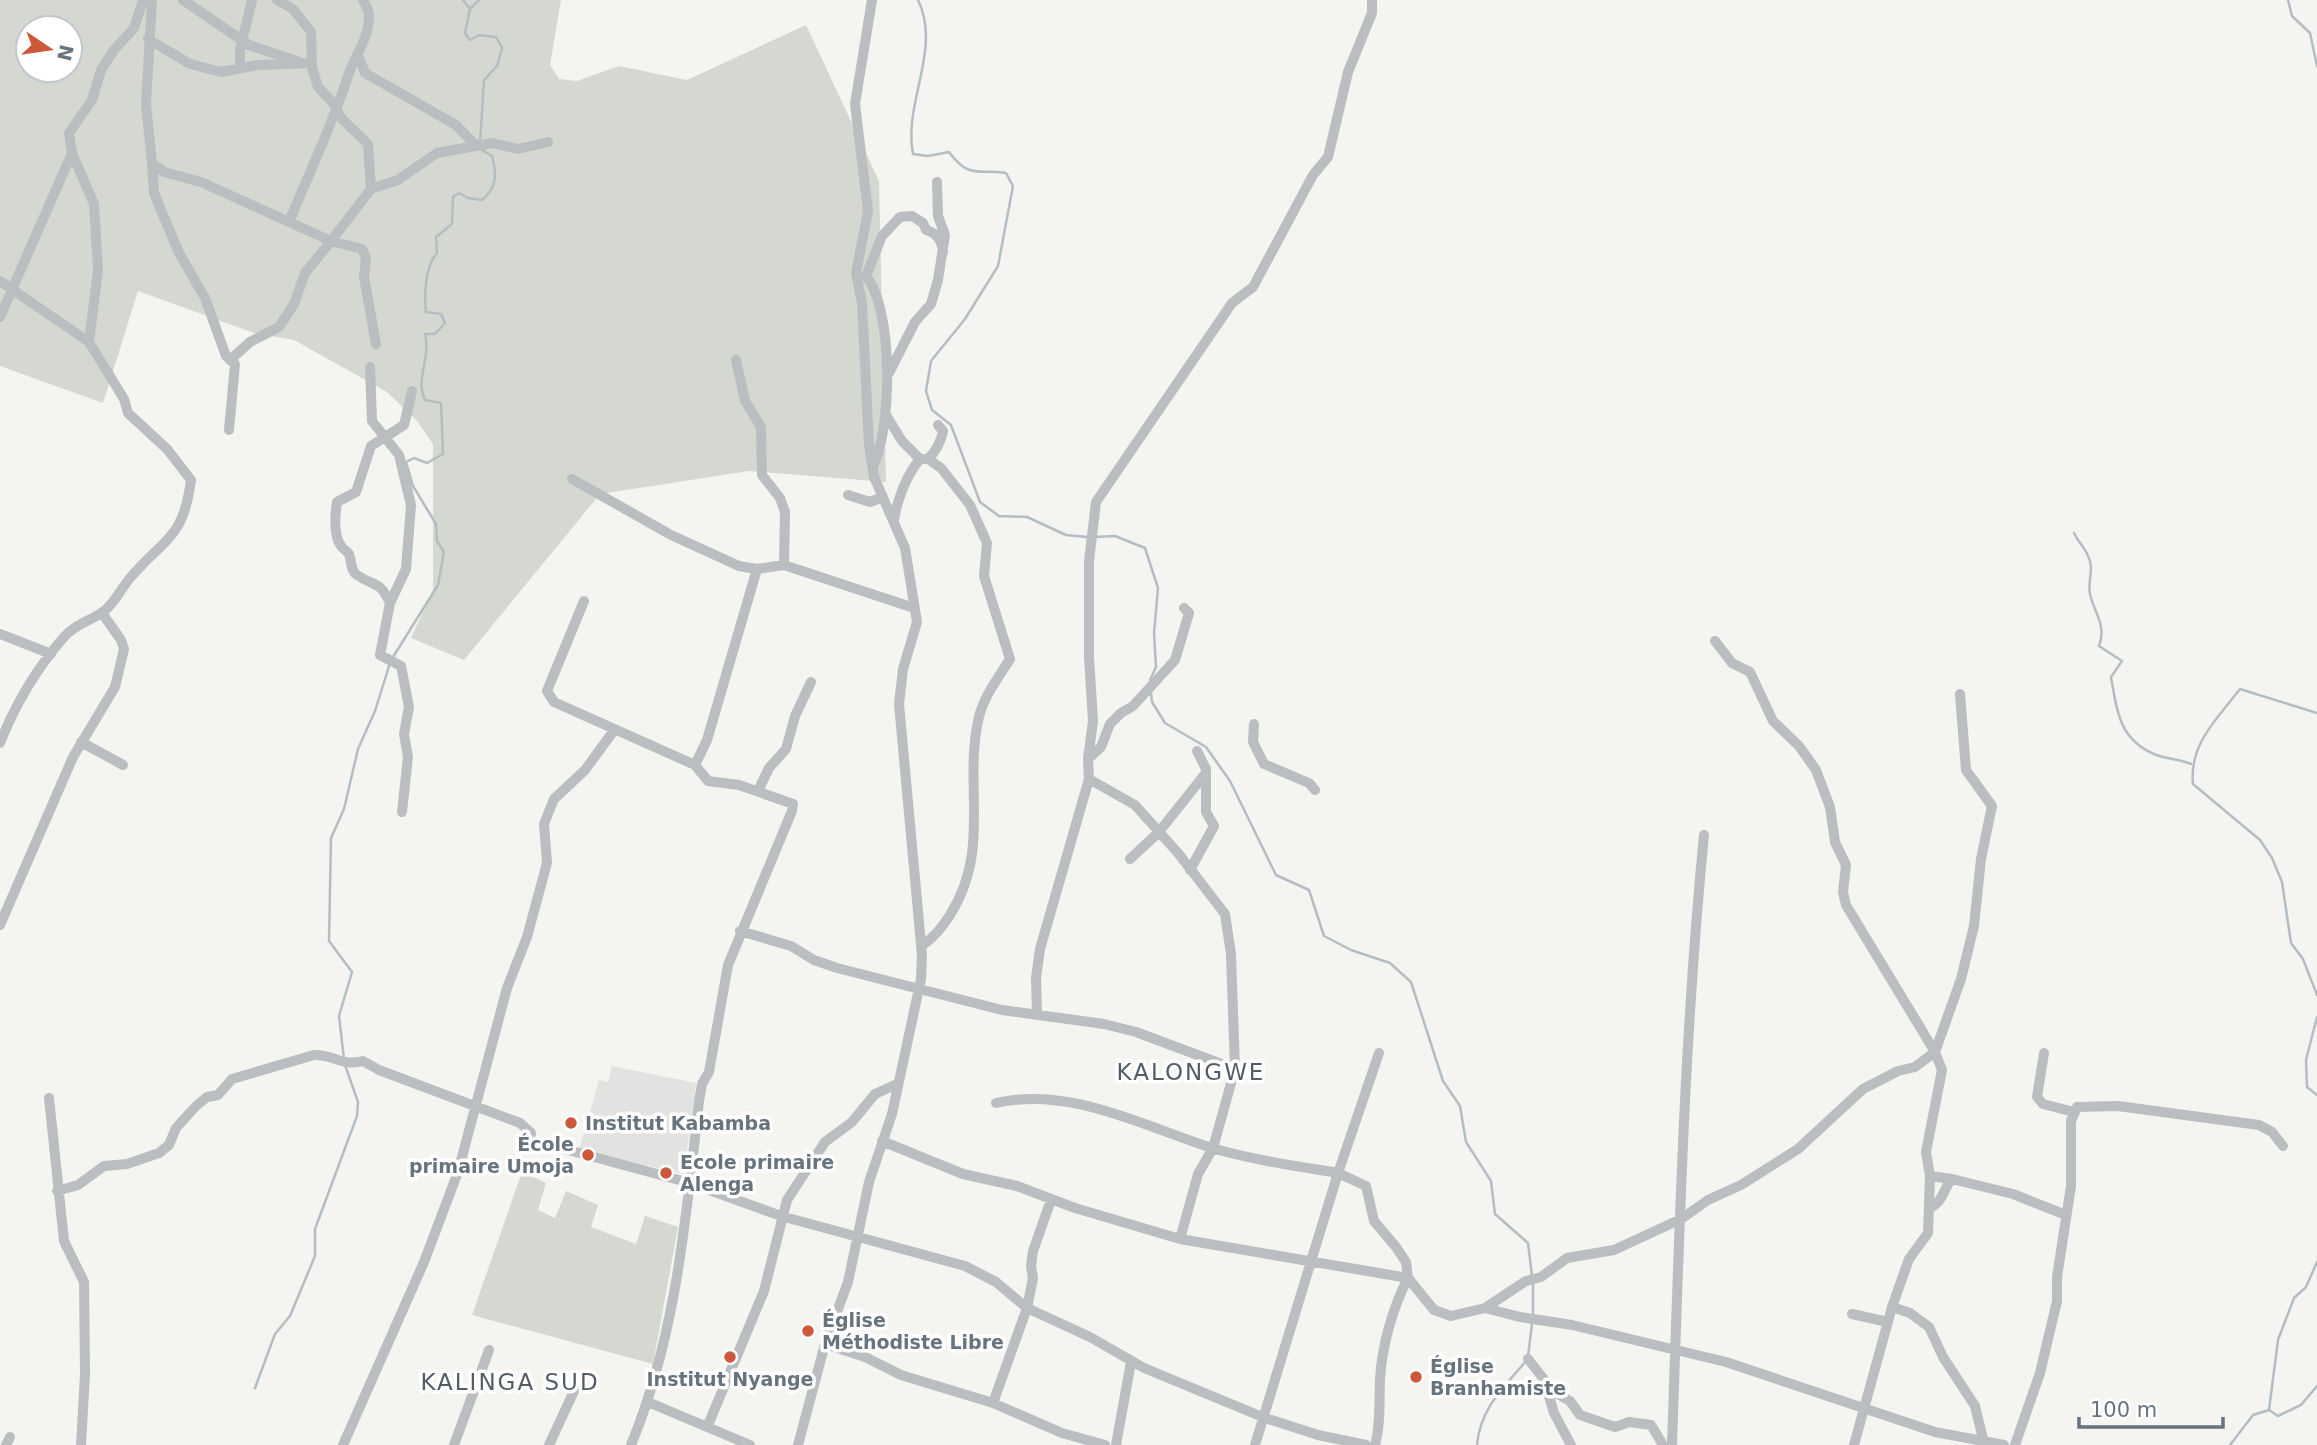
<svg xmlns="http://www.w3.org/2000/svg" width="2317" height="1445" font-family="'DejaVu Sans',sans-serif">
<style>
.built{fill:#e2e3e1}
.green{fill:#d4d8d1;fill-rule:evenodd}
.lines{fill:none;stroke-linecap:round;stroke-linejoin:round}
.stream{stroke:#b4bec2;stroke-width:2.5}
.minor{stroke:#babec0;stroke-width:10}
.poi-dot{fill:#cb593a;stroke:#fff;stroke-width:2.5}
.labels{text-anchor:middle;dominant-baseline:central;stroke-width:7;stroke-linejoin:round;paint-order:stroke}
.poi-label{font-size:19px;font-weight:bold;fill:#67747e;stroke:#fff;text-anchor:start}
.quarter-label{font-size:23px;letter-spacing:2px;fill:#545d64;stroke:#fff}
</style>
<rect width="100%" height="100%" fill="#f4f4f1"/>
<path class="built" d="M 612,1066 L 696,1083 L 684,1174 L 579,1150 L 599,1080 L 608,1082 Z"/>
<path class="green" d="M 0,0 L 561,0 L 550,65 L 559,79 L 577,81 L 619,66 L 687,80 L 806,25 L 879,181 L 886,482 L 749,471 L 600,494 L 464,660 L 411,638 L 433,590 L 433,444 L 417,421 L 387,392 L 294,340 L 254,333 L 138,291 L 103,403 L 0,366 ZM 28,28 L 70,28 L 70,70 L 28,70 Z
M 522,1172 L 546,1183 L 538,1210 L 555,1218 L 566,1191 L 598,1205 L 591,1227 L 636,1244 L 645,1216 L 678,1227 L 653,1364 L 472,1315 Z"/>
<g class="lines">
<path class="stream" d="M 463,0 L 470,9
M 479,0 L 470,9 L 465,33 L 470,40 L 479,35 L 496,37 L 502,48 L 497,66 L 484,80 L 480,143
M 918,0 C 942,49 903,103 913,154 L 928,156 L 949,152 C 969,179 977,169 1006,173 L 1013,186 L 998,266 L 965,319 L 931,361 L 926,391 L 932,410 L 951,425 L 980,502 L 999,516 L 1027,517 L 1066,535 L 1087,537
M 2288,0 L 2292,16 L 2310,33 L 2317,66
M 2074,533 C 2078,542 2085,548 2088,556 C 2095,569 2087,581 2090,594 C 2094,613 2107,625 2099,646 L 2122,661 L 2111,677 C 2117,711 2119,739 2154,754 C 2165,759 2179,759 2191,764
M 1094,537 L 1115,536 L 1145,548 L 1158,588 L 1154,633 L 1156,667 L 1150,680
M 393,657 L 438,585 L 444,552 L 437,541 L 436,524 L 413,486 L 406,462 L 414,458 L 427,463 L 443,454 L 441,403 L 425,400 C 415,379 431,359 425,334 L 435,334 L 445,323 L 441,314 L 426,312 C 424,296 425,266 437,253 L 436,237 L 452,224 L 453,197 L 459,193 L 468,198 L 482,200 C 497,188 497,173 492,156 L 480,149
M 1151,693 L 1152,702 L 1165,723 L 1206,747 L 1230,781 L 1276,875 L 1309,890 L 1324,936 L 1351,950 L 1390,963 L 1411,982 L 1443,1081 L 1460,1106 L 1466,1142 L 1491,1181 L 1495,1214 L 1528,1243 L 1532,1276
M 2317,713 L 2240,689 C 2217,719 2189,744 2193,784 L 2260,840 L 2272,858 L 2282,882 L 2291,943 L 2303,959 L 2317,995
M 2317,1017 L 2306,1060 L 2307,1087 L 2317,1095
M 344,1059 L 339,1016 L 352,972 L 329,941 L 331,838 L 344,809 L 358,749 L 375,711 L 390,663
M 1533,1282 L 1533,1317
M 1528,1356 L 1532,1324
M 255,1388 L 275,1334 L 290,1316 L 315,1256 L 315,1229 L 357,1116 L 358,1102 L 345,1065
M 2269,1410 L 2278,1416 L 2301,1405 L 2317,1386
M 1477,1445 C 1480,1409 1503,1388 1526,1361
M 2230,1445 L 2253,1415 L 2269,1410 L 2278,1340 L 2294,1298 L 2306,1287 L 2317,1262"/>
<path class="minor" d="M 152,0 L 146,104 L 152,163 L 164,172 L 201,182 L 331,241 L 371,189
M 183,0 L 249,45 L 297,61
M 277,0 L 293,9 L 311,32 L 312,68 L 318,87 L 334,104 L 342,119 L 368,144 L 371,189 L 398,180 L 437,153 L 492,143 L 518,149 L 548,142
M 148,39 L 190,64 L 221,72 L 258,65 L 312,63
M 359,57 L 365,73 L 456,125 L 476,146
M 240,68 L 240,50 L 252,0
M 152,163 L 154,193 L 179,253 L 205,298 L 226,356 L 235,364 L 229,430
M 289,222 C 309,173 332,126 348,76 C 354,57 370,37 369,15 C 369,10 365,4 363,0
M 0,281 L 89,342
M 0,317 L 72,153
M 230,360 L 250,342 L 279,327 L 294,304 L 305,273 L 331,241 L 362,249 L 366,258 L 364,277 L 376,344
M 736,360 L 745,401 L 761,427 L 762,475 L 780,498 L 785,512 L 784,565
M 370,367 L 372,421 L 399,455 L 411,505 L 406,569 L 390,603 L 380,655 L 401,666 L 409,707 L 404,734 L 408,757 L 402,812
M 889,373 L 915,322 L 931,304 L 938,280 L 945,235 L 938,216 L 937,182
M 886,415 L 902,441 L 920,459 L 928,459 C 936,451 941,442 943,431 L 938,425
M 873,467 C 892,427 894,311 866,276 L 882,236 L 900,217 L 912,216 L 923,223 L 926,230 C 937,233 942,241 943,252
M 572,479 L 671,535 L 739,566 L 757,569 L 784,565 L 914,608
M 848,495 L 870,502 L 883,497
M 894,520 C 897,500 907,474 920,459
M 584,601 L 547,691 L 554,702 L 695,765 L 708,781 L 739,785 L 793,804 L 792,811 L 728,965 L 709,1072 L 702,1084 L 699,1101 C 686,1218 676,1336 631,1445
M 390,603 C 379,579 374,587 357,575 C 350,570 352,561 349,554 C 348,552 342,548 341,546 C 333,535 335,515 337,502 L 356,492 L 371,446 L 404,425 L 412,391
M 0,634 L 51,654
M 1715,641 L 1732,663 L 1750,672 L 1773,721 L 1799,746 L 1816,770 L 1830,807 L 1835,842 L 1846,865 L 1843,892 L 1846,905 L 1935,1052 L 1942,1070 L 1926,1152 L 1930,1176 L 1928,1233 L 1909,1259 L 1892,1307 L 1854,1445
M 1254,724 L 1253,742 L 1264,764 L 1309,783 L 1315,790
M 81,742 L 123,765
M 0,743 C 15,705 37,668 64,637 C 75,624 91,621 104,611 C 115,603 121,588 131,577 C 165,537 183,540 191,480 L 167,449 L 128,413 L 124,399 L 89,342 L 98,270 L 94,204 L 72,153 L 69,133 L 92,100 L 101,70 L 114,50 L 134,28 L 143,0
M 1088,759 L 1101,747 L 1110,724 L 1121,713 L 1133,706 L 1175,660 L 1189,613 L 1184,608
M 695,765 L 707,740 L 757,569
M 1089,779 L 1135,805 L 1178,853 L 1225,914 L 1231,954 L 1235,1069 L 1213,1148 L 1198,1174 L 1180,1239
M 758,791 L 769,768 L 786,749 L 795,716 L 811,682
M 1130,859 L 1159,832 L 1205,774
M 1190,870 L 1214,826 L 1206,812 L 1206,769 L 1197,751
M 0,925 L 73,757 L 115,687 L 124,649 L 121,640 L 102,613
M 740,931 L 791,946 L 814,960 L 837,968 L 1002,1010 L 1104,1024 L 1136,1032 L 1235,1069
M 921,946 C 934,938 942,927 950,915 C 991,850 964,788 978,721 C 982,699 998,678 1010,659 L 984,576 L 987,543 L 970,505 L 941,468 L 928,459
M 1037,1014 L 1036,978 L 1040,949 L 1089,779 L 1088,759 L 1093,721 L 1089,657 L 1089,561 L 1096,502 L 1232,303 L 1253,287 L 1313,175 L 1328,157 L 1348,72 L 1372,13 L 1372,0
M 2044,1053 L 2037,1097 L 2043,1104 L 2074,1112
M 49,1098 L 64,1241 L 84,1282 L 85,1374 L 81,1445
M 996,1103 C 1070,1086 1143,1126 1212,1148 C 1253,1160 1296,1166 1338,1173 L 1366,1186 L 1374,1221 L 1396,1247 L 1406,1262 L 1408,1278 L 1434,1310 L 1451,1316 L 1485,1308 L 1520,1317 L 1572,1325 L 1726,1362 L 1935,1432 L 2004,1445
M 882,1141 L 963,1174 L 1017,1186 L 1075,1208 L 1180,1239 L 1408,1278
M 1930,1176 L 1952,1179 L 2013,1194 L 2066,1215
M 57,1191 L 78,1185 L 104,1166 L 127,1164 L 159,1153 L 169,1145 L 176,1128 L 196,1106 L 207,1097 L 218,1095 L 232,1079 L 314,1055 C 334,1054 341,1067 363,1061 L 379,1070 L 520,1123 L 531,1133 L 530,1146 L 561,1148 L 690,1183 L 781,1216 L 965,1266 L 996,1282 L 1027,1308 L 1090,1337 L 1144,1368 L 1265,1418 L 1318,1435 L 1366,1445
M 1929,1208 C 1943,1203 1943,1189 1952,1179
M 1892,1307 L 1910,1313 L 1929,1327 L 1943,1357 L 1975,1406 L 1983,1439
M 1485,1308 L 1526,1281 L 1541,1277 L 1567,1258 L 1614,1250 L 1681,1219 L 1708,1200 L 1741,1185 L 1798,1149 L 1863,1089 L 1898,1071 L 1915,1067 L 1935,1052 L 1961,979 L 1974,926 L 1981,859 L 1992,806 L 1966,770 L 1960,694
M 1852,1314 L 1888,1322
M 825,1344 L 865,1357 L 901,1375 L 993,1403 L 1062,1433 L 1105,1445
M 1528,1359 L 1554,1392 L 1570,1401 L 1580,1415 L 1615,1427 L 1629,1422 L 1651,1425 L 1663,1445
M 1546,1386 L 1554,1413 L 1571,1445
M 648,1402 L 750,1445
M 993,1403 L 1027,1308 L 1033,1278 L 1031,1266 L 1033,1251 L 1051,1200
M 708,1425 L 764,1291 L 787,1200 L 825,1142 L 852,1122 L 875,1094 L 897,1084
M 6,1445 L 10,1437
M 343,1445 L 424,1262 L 458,1172 L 507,988 L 527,937 L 547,863 L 544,824 L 554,799 L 585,770 L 615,729
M 454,1445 L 489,1350
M 549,1445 L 581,1376
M 798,1445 L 825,1344 L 848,1282 L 869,1182 L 892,1114 L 921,979 L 922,955 L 899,704 L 903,669 L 917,622 L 905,548 L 874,477 L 869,445 L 862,303 L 856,273 L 868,211 L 855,104 L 872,0
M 1116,1445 L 1131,1362
M 1255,1445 L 1338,1173 L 1379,1053
M 1375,1445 C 1381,1423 1379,1401 1380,1379 C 1382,1345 1393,1307 1408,1278
M 1672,1445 C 1679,1242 1684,1039 1704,835
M 2015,1445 L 2040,1373 L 2057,1301 L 2057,1277 L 2071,1186 L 2071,1121 L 2077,1107 L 2118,1106 L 2259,1125 L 2272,1132 L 2283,1146"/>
</g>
<g class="poi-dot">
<circle cx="571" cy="1123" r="7"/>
<circle cx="588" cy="1155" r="7"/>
<circle cx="666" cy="1173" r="7"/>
<circle cx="808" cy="1331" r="7"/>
<circle cx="730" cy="1357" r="7"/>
<circle cx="1416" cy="1377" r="7"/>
</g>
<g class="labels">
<g class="poi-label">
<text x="585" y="1123">Institut Kabamba</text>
<text x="574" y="1144" text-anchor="end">École<tspan x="574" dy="22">primaire Umoja</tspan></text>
<text x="680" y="1162">Ecole primaire<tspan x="680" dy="22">Alenga</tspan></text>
<text x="822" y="1320">Église<tspan x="822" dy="22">Méthodiste Libre</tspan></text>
<text x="1430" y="1366">Église<tspan x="1430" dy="22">Branhamiste</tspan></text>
<text x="730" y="1379" text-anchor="middle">Institut Nyange</text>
</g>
<g class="quarter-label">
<text x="1191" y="1072">KALONGWE</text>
<text x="510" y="1382">KALINGA SUD</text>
</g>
</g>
<g transform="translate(49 49) rotate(103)"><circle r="33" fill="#ffffff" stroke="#c2c7cb" stroke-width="2"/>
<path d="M0-5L12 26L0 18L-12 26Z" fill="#cb593a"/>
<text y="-10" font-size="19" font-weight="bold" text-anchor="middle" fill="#67747e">N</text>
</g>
<path d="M2079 1417v10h144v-10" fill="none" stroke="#67747e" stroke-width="3.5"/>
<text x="2090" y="1417" font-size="21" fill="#67747e" stroke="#ffffff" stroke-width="5" paint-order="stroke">100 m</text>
</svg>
